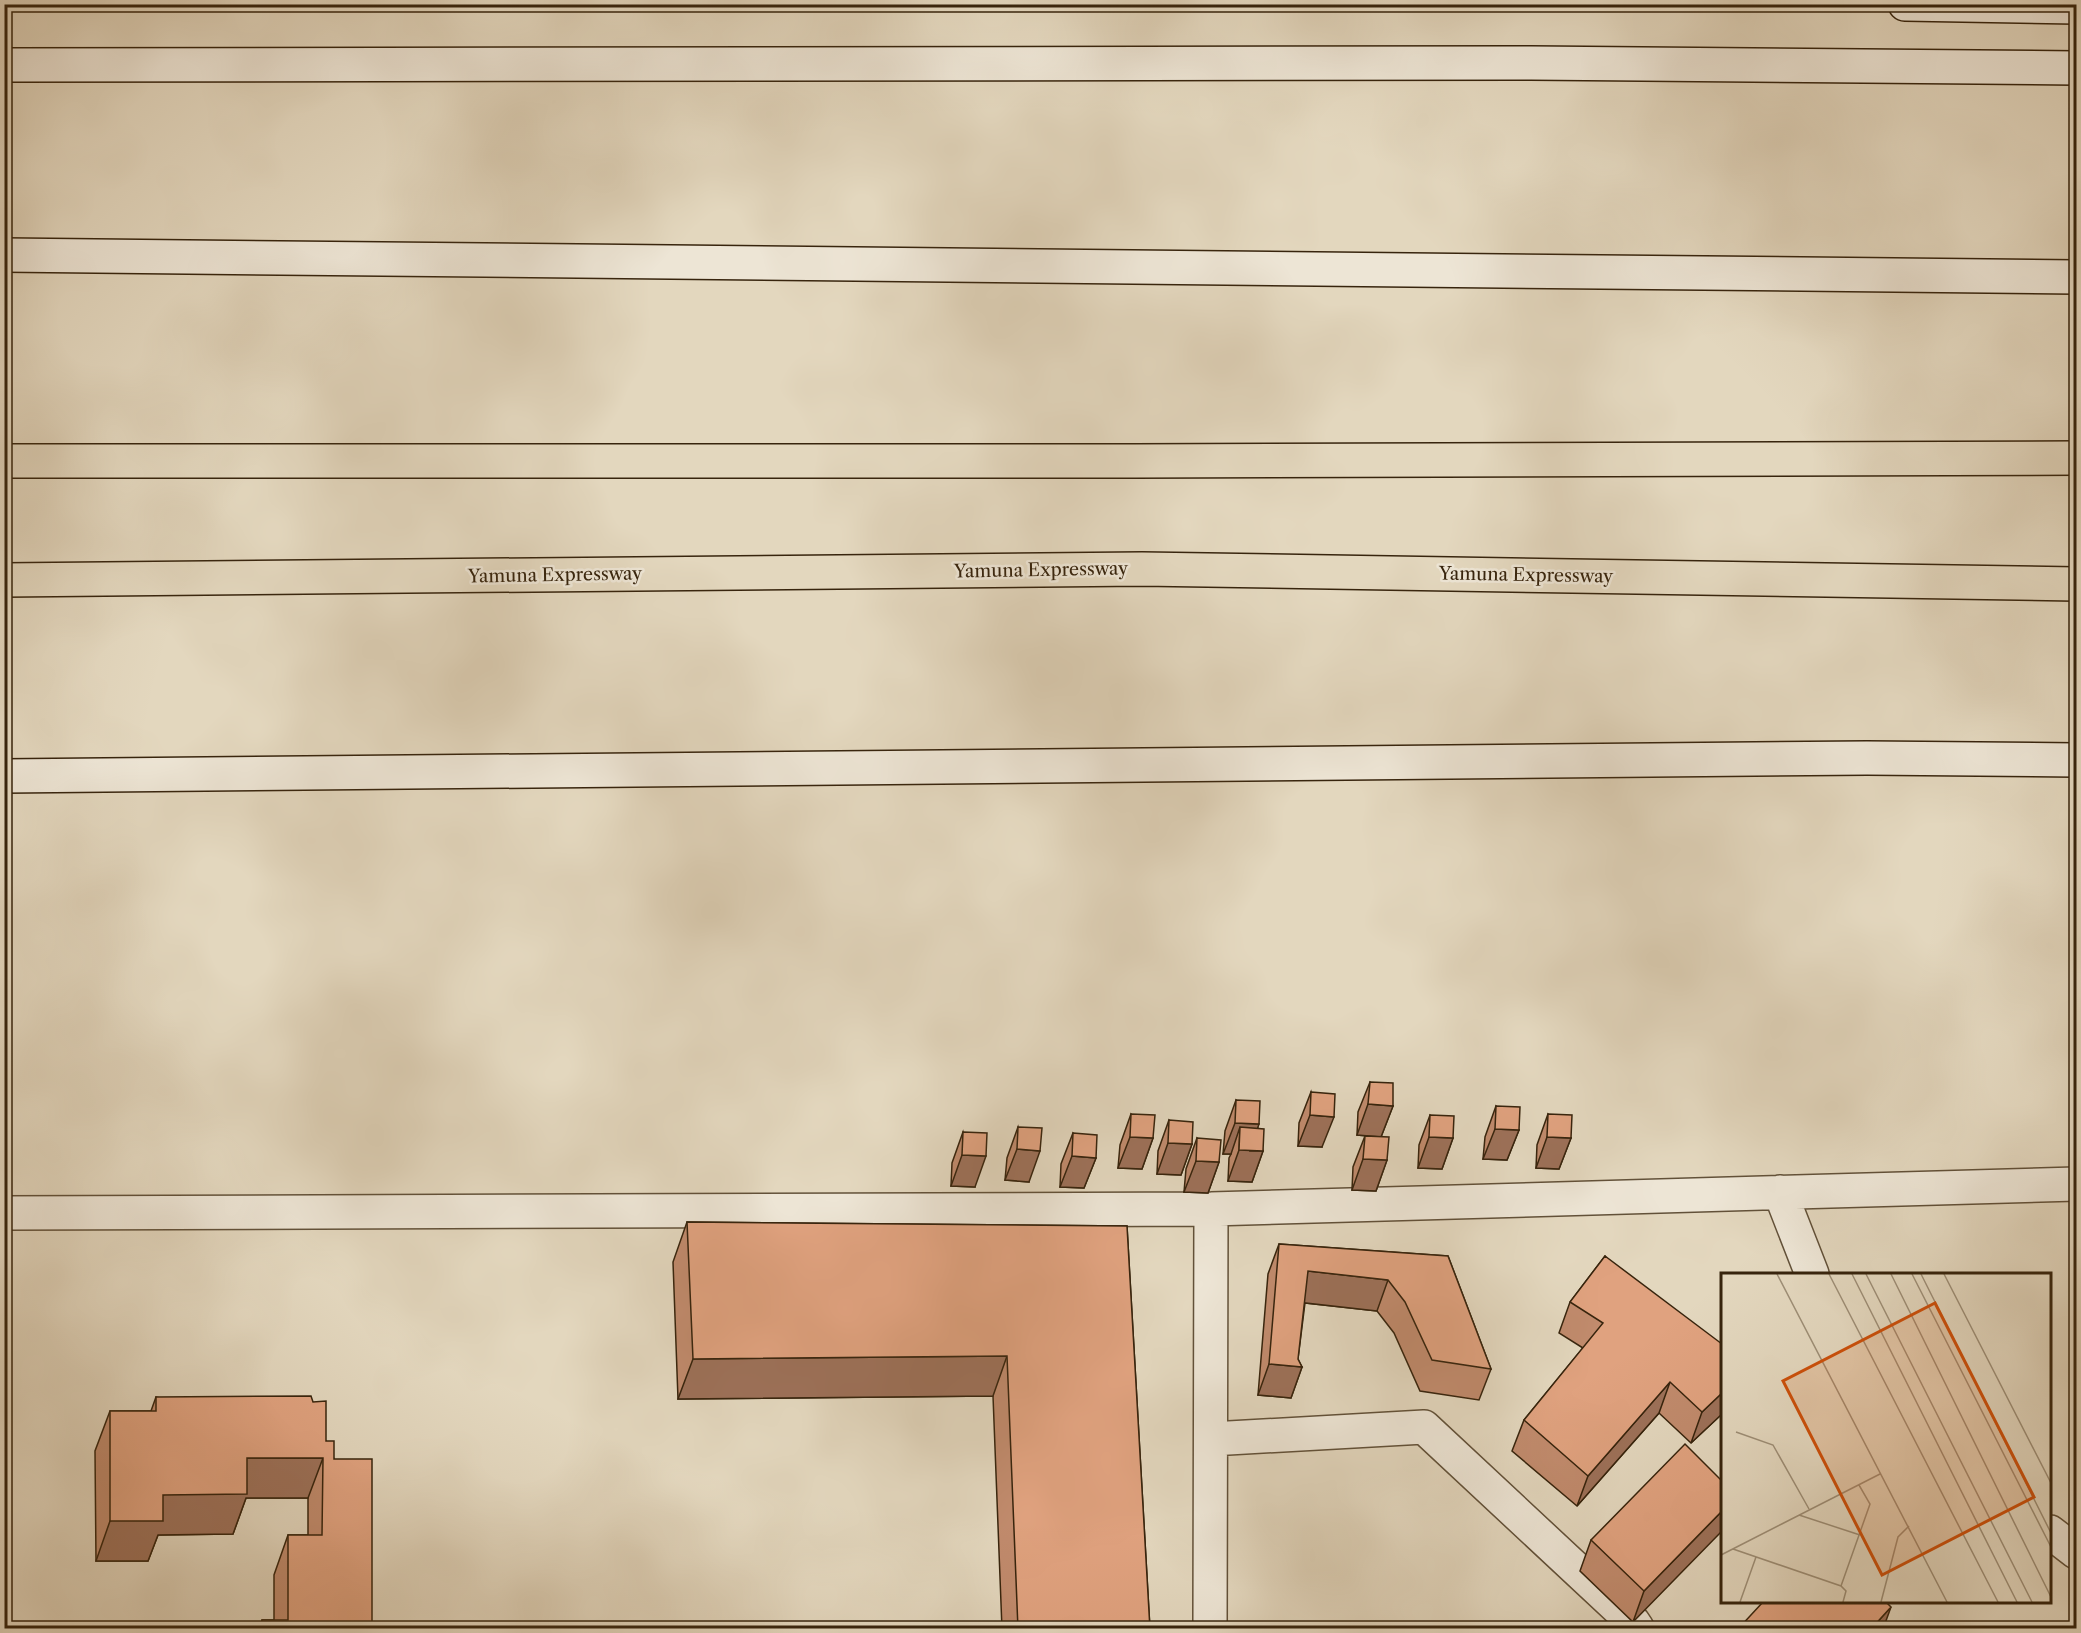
<svg xmlns="http://www.w3.org/2000/svg" width="2081" height="1633" font-family="'Libre Caslon Text',serif">
<style>
.lines{fill:none;stroke-linecap:round;stroke-linejoin:round}
.street-casing{stroke:#625139;stroke-width:36}
.secondary-casing{stroke:#37240d;stroke-width:36}
.highway-casing{stroke:#37240d;stroke-width:36}
.street{stroke:#ede5d5;stroke-width:33}
.secondary{stroke:#ede5d5;stroke-width:33}
.highway{stroke:#e3d7be;stroke-width:33}
.wall{fill:#c18b6d;stroke:#37240d;stroke-width:1.5}
.shaded-wall{fill:#9d7159;stroke:#37240d;stroke-width:1.5}
.building{fill:#e0a27f;stroke:#37240d;stroke-width:1.5}
.labels{text-anchor:middle;dominant-baseline:central;stroke-width:5;stroke-linejoin:round;paint-order:stroke}
.street-label{font-size:18px;fill:#37240d;stroke:#ede5d5}
.inset-road{fill:none;stroke:#9e8f77;stroke-width:1.5}
.view{fill:#cd510c;fill-opacity:0.15;stroke:#cd510c;stroke-width:3}
.inset-edge{fill:none;stroke:#37240d;stroke-width:3}
</style>
<rect width="100%" height="100%" fill="#e3d7be"/>
<filter id="stains"><feTurbulence type="fractalNoise" baseFrequency=".00333" numOctaves="4"/><feColorMatrix values="0 0 0 0 .2 0 0 0 0 .09 0 0 0 0 .02 0 0 0 .5 -.17"/></filter>
<radialGradient id="worn" r=".72"><stop offset=".6" stop-color="#630" stop-opacity="0"/><stop offset="1" stop-color="#630" stop-opacity=".3"/></radialGradient>
<g class="lines">
<defs>
<path id="street" d="M 1780,1192 L 1812,1274
M 4,1213 L 1211,1209 L 2076,1184
M 1211,1439 L 1424,1427 L 1633,1622 L 1637,1628
M 2050,1532 L 2076,1552
M 1210,1628 L 1211,1209"/>
<path id="secondary" d="M 1905,4 L 2076,7
M 4,65 L 1531,63 L 2076,68
M 4,255 L 2076,277
M 4,776 L 1867,758 L 2076,760"/>
<path id="highway" d="M 4,461 L 1135,461 L 2076,458
M 4,580 L 1142,569 L 2076,584"/>
</defs>
<use href="#street" class="street-casing"/>
<use href="#secondary" class="secondary-casing"/>
<use href="#highway" class="highway-casing"/>
<use href="#street" class="street"/>
<use href="#secondary" class="secondary"/>
<use href="#highway" class="highway"/>
</g>
<path class="wall" d="M 1370,1082 L 1393,1106 L 1381,1137 L 1357,1135 L 1358,1112 Z
M 1311,1092 L 1322,1147 L 1298,1146 L 1299,1123 Z
M 1236,1100 L 1258,1128 L 1263,1151 L 1252,1182 L 1228,1181 L 1229,1158 L 1231,1154 L 1223,1154 L 1225,1131 Z
M 1496,1106 L 1519,1130 L 1507,1160 L 1483,1159 L 1485,1137 Z
M 1131,1114 L 1153,1138 L 1142,1169 L 1118,1168 L 1120,1145 Z
M 1548,1114 L 1571,1138 L 1559,1169 L 1536,1168 L 1537,1145 Z
M 1430,1115 L 1453,1138 L 1442,1169 L 1418,1168 L 1419,1145 Z
M 1169,1120 L 1192,1144 L 1181,1175 L 1157,1174 L 1158,1151 Z
M 1018,1127 L 1029,1182 L 1005,1180 L 1007,1158 Z
M 963,1132 L 975,1187 L 951,1186 L 952,1163 Z
M 1073,1133 L 1096,1158 L 1084,1188 L 1060,1187 L 1061,1164 Z
M 1365,1136 L 1387,1160 L 1376,1191 L 1352,1190 L 1353,1167 Z
M 1197,1138 L 1219,1162 L 1208,1193 L 1184,1192 L 1186,1169 Z
M 687,1222 L 1127,1226 L 1150,1629 L 1002,1629 L 993,1396 L 678,1399 L 673,1262 Z
M 1279,1244 L 1448,1256 L 1491,1369 L 1479,1400 L 1420,1391 L 1394,1333 L 1377,1311 L 1305,1303 L 1298,1359 L 1302,1367 L 1291,1398 L 1258,1395 L 1268,1274 Z
M 1605,1256 L 1722,1414 L 1691,1443 L 1659,1413 L 1577,1506 L 1512,1451 L 1524,1420 L 1583,1348 L 1559,1333 L 1570,1302 Z
M 156,1397 L 326,1441 L 334,1459 L 372,1629 L 259,1629 L 262,1620 L 274,1620 L 274,1575 L 288,1535 L 308,1535 L 308,1498 L 246,1498 L 233,1534 L 158,1535 L 148,1561 L 96,1561 L 95,1451 L 110,1411 L 151,1411 Z
M 1722,1481 L 1633,1622 L 1580,1571 L 1591,1540 Z"/>
<path class="shaded-wall" d="M 1368,1104 L 1393,1106 L 1381,1137 L 1357,1135 Z
M 1310,1115 L 1334,1117 L 1322,1147 L 1298,1146 Z
M 1235,1123 L 1259,1124 L 1250,1151 L 1263,1151 L 1252,1182 L 1228,1181 L 1239,1150 L 1240,1127 L 1231,1154 L 1223,1154 Z
M 1495,1129 L 1519,1130 L 1507,1160 L 1483,1159 Z
M 1130,1137 L 1153,1138 L 1142,1169 L 1118,1168 Z
M 1429,1137 L 1453,1138 L 1442,1169 L 1418,1168 Z
M 1547,1137 L 1571,1138 L 1559,1169 L 1536,1168 Z
M 1168,1143 L 1192,1144 L 1181,1175 L 1157,1174 Z
M 1017,1149 L 1040,1151 L 1029,1182 L 1005,1180 Z
M 962,1155 L 986,1156 L 975,1187 L 951,1186 Z
M 1072,1156 L 1096,1158 L 1084,1188 L 1060,1187 Z
M 1363,1159 L 1387,1160 L 1376,1191 L 1352,1190 Z
M 1196,1161 L 1219,1162 L 1208,1193 L 1184,1192 Z
M 1308,1271 L 1388,1280 L 1377,1311 L 1297,1302 Z
M 1007,1356 L 993,1396 L 678,1399 L 693,1359 Z
M 1269,1364 L 1302,1367 L 1291,1398 L 1258,1395 Z
M 1670,1382 L 1659,1413 L 1577,1506 L 1588,1476 Z
M 1722,1393 L 1722,1414 L 1691,1443 L 1702,1412 Z
M 247,1458 L 323,1458 L 308,1498 L 246,1498 L 233,1534 L 158,1535 L 148,1561 L 96,1561 L 110,1521 L 163,1495 Z
M 1722,1511 L 1722,1531 L 1633,1622 L 1644,1591 Z
M 1891,1607 L 1883,1629 L 1871,1629 Z"/>
<path class="building" d="M 1370,1082 L 1393,1083 L 1393,1106 L 1368,1104 Z
M 1311,1092 L 1335,1094 L 1334,1117 L 1310,1115 Z
M 1236,1100 L 1260,1101 L 1259,1124 L 1235,1123 Z
M 1496,1106 L 1520,1107 L 1519,1130 L 1495,1129 Z
M 1131,1114 L 1155,1115 L 1153,1138 L 1130,1137 Z
M 1548,1114 L 1572,1115 L 1571,1138 L 1547,1137 Z
M 1430,1115 L 1454,1116 L 1453,1138 L 1429,1137 Z
M 1169,1120 L 1193,1122 L 1192,1144 L 1168,1143 Z
M 1018,1127 L 1042,1128 L 1040,1151 L 1017,1149 Z
M 1240,1127 L 1264,1129 L 1263,1151 L 1239,1150 Z
M 963,1132 L 987,1133 L 986,1156 L 962,1155 Z
M 1073,1133 L 1097,1135 L 1096,1158 L 1072,1156 Z
M 1365,1136 L 1389,1137 L 1387,1160 L 1363,1159 Z
M 1197,1138 L 1221,1140 L 1219,1162 L 1196,1161 Z
M 687,1222 L 1127,1226 L 1150,1629 L 1018,1629 L 1007,1356 L 693,1359 Z
M 1279,1244 L 1448,1256 L 1491,1369 L 1432,1360 L 1405,1302 L 1388,1280 L 1308,1271 L 1298,1359 L 1302,1367 L 1269,1364 Z
M 1605,1256 L 1722,1344 L 1722,1393 L 1702,1412 L 1670,1382 L 1588,1476 L 1524,1420 L 1603,1323 L 1570,1302 Z
M 311,1396 L 313,1402 L 326,1401 L 326,1441 L 334,1441 L 334,1459 L 372,1459 L 372,1629 L 262,1629 L 262,1620 L 288,1620 L 288,1535 L 322,1535 L 323,1458 L 247,1458 L 247,1494 L 163,1495 L 163,1521 L 110,1521 L 110,1411 L 156,1411 L 156,1397 Z
M 1685,1444 L 1722,1481 L 1722,1511 L 1644,1591 L 1591,1540 Z
M 1763,1602 L 1886,1602 L 1891,1607 L 1871,1629 L 1738,1629 Z"/>
<g class="labels">
<g class="street-label">
<text transform="translate(1041 570) rotate(-1)">Yamuna Expressway</text>
<text transform="translate(555 575) rotate(-1)">Yamuna Expressway</text>
<text transform="translate(1526 575) rotate(1)">Yamuna Expressway</text>
</g>
</g>
<g transform="translate(1721 1273)">
<rect width="330" height="330" fill="#e3d7be"/>
<path class="inset-road" d="M 56,1 L 226,329M 108,1 L 277,329M 131,1 L 296,329M 145,1 L 311,329M 170,1 L 330,324M 191,1 L 330,274M 200,1 L 330,260M 223,1 L 330,210M 15,159 L 52,172 L 88,236M 78,242 L 139,262M 12,276 L 120,313 L 125,318 L 122,329M 0,282 L 159,201M 120,313 L 149,231 L 138,212M 19,329 L 35,284M 160,329 L 177,264 L 188,253"/>
<path class="view" d="M 214,30 L 313,224 L 161,302 L 62,108 Z"/>
<rect width="330" height="330" class="inset-edge"/>
</g>
<rect width="2081" height="1633" fill="none" stroke="#e3d7be" stroke-width="24"/>
<rect x="6" y="6" width="2069" height="1621" fill="none" stroke="#37240d" stroke-width="3"/>
<rect x="12" y="12" width="2057" height="1609" fill="none" stroke="#37240d" stroke-width="1.5"/>
<rect width="100%" height="100%" filter="url(#stains)"/>
<rect width="100%" height="100%" fill="url(#worn)"/>
</svg>
